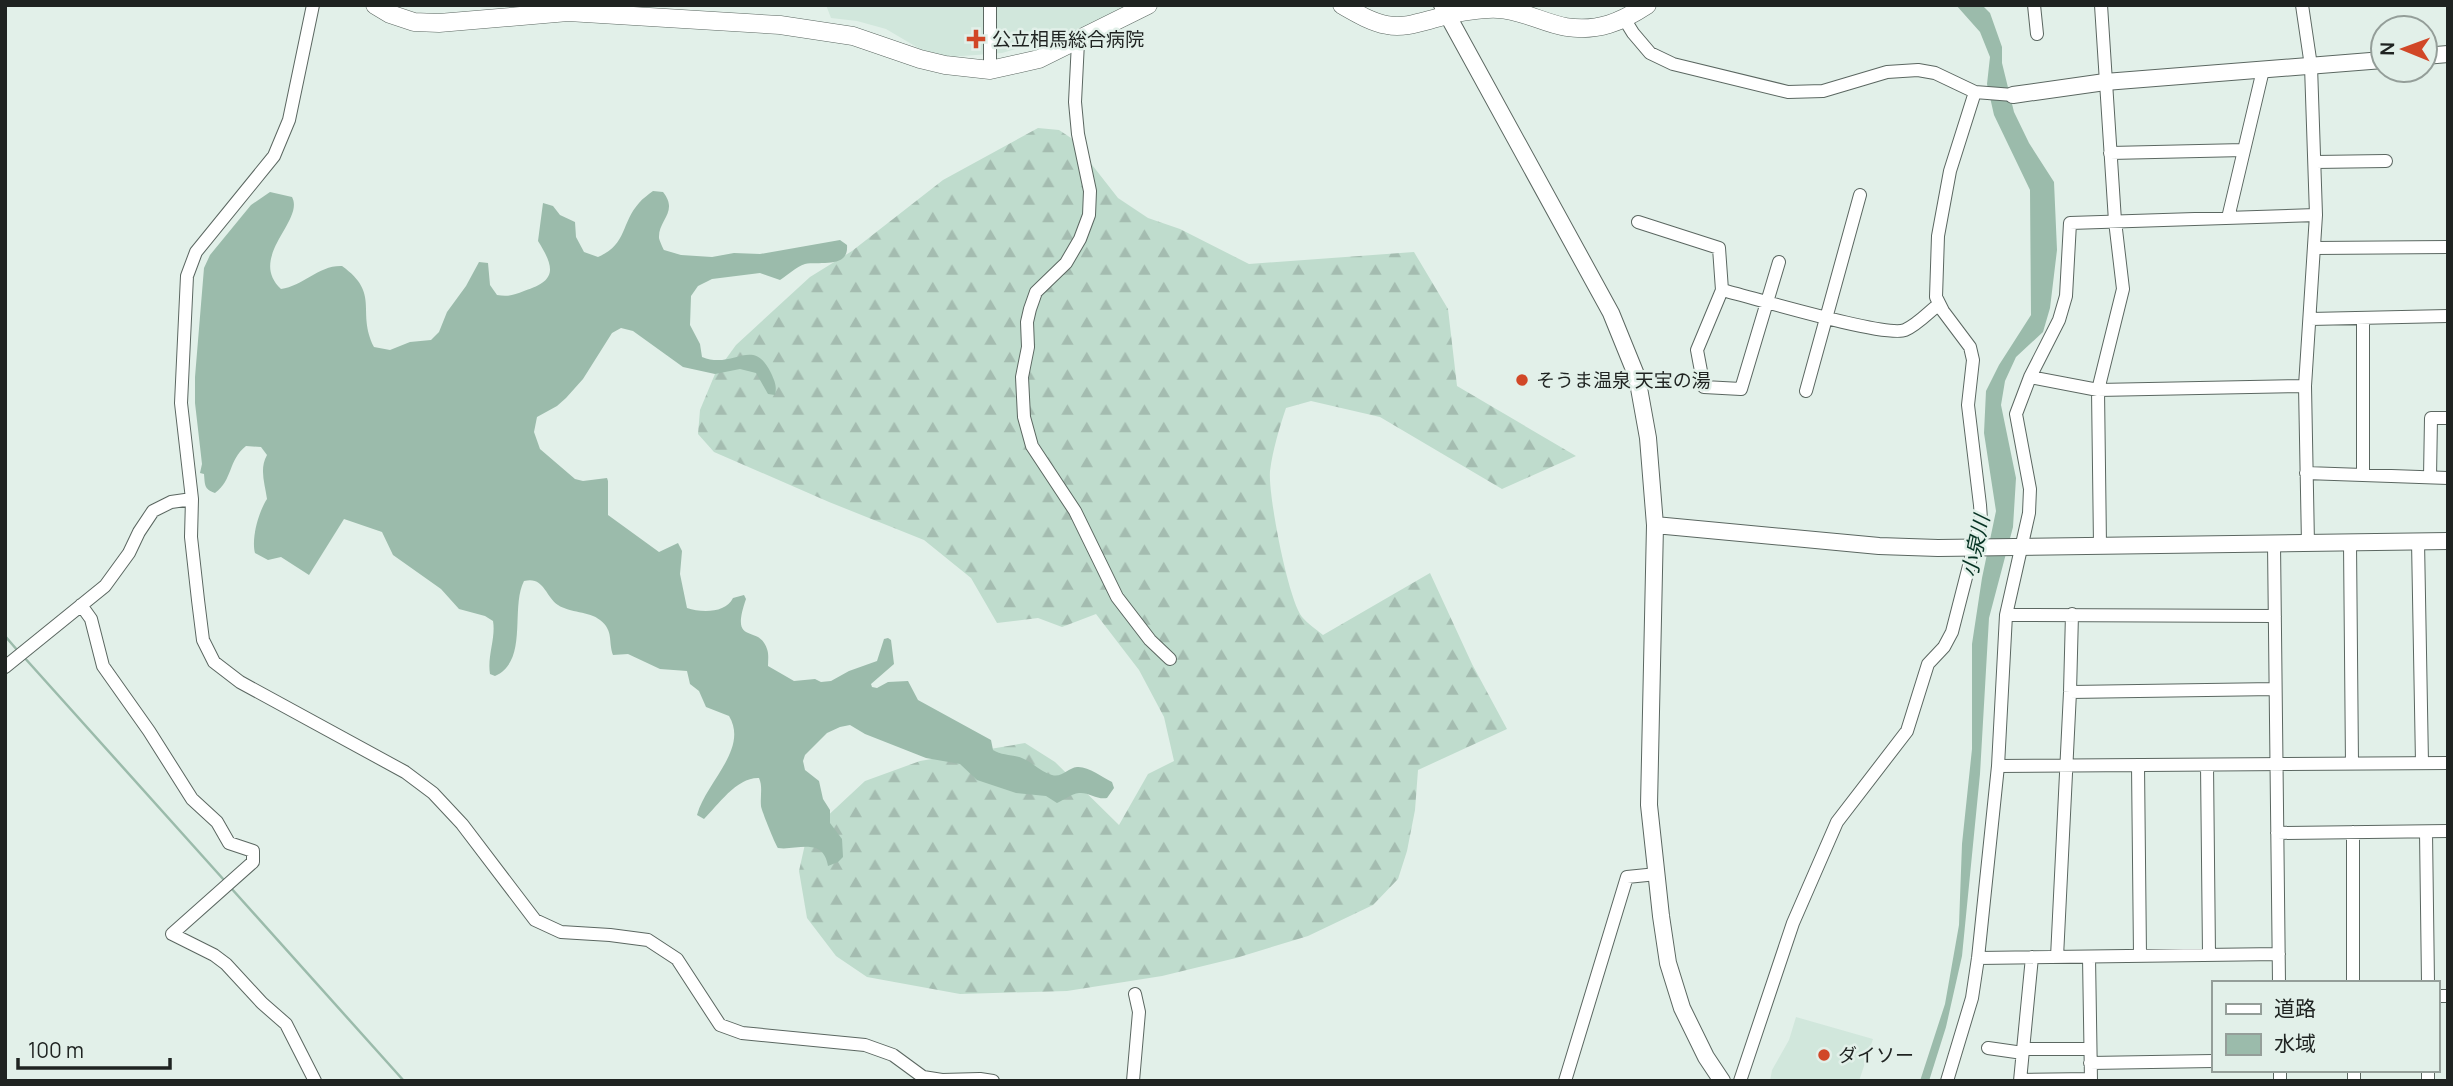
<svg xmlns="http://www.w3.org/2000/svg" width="2453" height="1086" font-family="Manrope,'Noto Sans JP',sans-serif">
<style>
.built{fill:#d1e7dc}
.forest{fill:url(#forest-firs)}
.water{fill:#9bbbab}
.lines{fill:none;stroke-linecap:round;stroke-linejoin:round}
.stream{stroke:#9bbbab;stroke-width:2.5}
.minor-casing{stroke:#5b6761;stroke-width:14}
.tertiary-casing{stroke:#5b6761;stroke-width:18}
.secondary-casing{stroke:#5b6761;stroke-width:19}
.minor{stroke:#fff;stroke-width:12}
.tertiary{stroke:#fff;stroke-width:16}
.secondary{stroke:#fff;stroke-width:18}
.poi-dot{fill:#d14727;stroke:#e2f0e9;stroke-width:2.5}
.labels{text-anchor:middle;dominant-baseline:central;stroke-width:5;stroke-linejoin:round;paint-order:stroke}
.poi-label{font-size:19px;fill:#1f2321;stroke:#e2f0e9;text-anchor:start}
.water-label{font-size:21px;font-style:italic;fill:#053222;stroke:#e2f0e9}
</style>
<defs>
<pattern id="forest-firs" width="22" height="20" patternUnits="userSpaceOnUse" patternTransform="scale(1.75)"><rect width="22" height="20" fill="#bfdccd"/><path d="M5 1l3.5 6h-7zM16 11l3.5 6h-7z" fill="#a4bcb0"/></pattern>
</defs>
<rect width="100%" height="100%" fill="#e2f0e9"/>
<path class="built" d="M 826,5 L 1130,5 L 1082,29 L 1002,53 L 949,57 L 920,49 L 886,29 L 857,21 L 831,18 Z
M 1796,1017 L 1873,1039 L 1859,1081 L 1770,1081 L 1772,1070 L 1789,1040 Z"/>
<path class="forest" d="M 1038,128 L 1059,130 L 1071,138 L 1118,198 L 1148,218 L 1180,229 L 1249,264 L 1414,252 L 1448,309 L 1457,386 L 1576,456 L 1502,489 L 1380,417 L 1311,401 L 1286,408 C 1279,429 1273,449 1270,471 C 1268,495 1288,599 1302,617 C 1308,624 1316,629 1323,635 L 1430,573 L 1472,664 L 1507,729 L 1418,770 L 1415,810 L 1407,851 L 1398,879 L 1373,905 L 1308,936 L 1236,958 L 1162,976 L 1067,991 L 960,994 L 867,977 L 836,956 L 807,918 L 799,871 L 807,835 L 865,781 L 920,761 L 1025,743 L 1055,762 L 1119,825 L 1148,774 L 1174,761 L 1164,717 L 1139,670 L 1096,614 L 1062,627 L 1038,618 L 997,623 L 971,578 L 924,540 L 829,502 L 714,452 L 698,434 L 700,410 L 715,374 L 736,345 L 810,277 L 852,251 L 943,180 Z"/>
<path class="water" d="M 1956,5 L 1982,5 L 1990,13 L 2002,47 L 2002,63 L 2014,112 L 2029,143 L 2054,182 L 2057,250 L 2050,308 L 2043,332 L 2016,357 L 2005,381 L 2001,405 L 2016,478 L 2013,527 L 1989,618 L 1980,774 L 1962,956 L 1946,1027 L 1929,1081 L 1920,1081 L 1945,1004 L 1959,925 L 1962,844 L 1972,749 L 1972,644 L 1982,578 L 1996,511 L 1984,433 L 1986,391 L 1999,365 L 2031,315 L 2030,190 L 1994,115 L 1987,84 L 1990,57 L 1980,32 Z
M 653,191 L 663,192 C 679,212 658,220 659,238 C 659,239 663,249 664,250 L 681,255 L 712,257 L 734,253 L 760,254 L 840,240 L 847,245 C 849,269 820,261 805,264 C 796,267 788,275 780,280 L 760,273 L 712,279 L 698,286 L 691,296 L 690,325 L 700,344 L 702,357 C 734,370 753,335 771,373 C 775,382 777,386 775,395 L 768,394 L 756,373 L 740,369 L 715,374 L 683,367 L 633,331 L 621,328 L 612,333 L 583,379 L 566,398 L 557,406 L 537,417 L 534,432 L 540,449 L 575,479 L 583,481 L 607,478 L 608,481 L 608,515 L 659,552 L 678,543 L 682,551 L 680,574 L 687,608 C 702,613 726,613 733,598 L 744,595 L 746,599 C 729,648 759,623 767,649 C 769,654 768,661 768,666 L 794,681 L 815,679 L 821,682 L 831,681 L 849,671 L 877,661 L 884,639 L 888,638 L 891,640 L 894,664 L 871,684 L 872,687 L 877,688 L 888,682 L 908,681 L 918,700 L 991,740 L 993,750 C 1002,756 1014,754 1024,759 C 1033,763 1041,772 1052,775 C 1062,778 1068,768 1077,767 C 1088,766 1102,777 1112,782 L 1114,788 L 1107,798 C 1097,800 1089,792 1079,793 C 1071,794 1064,800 1057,803 L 1046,796 L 1016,793 L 977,780 L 960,764 L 926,758 L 865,734 L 850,725 L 840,727 L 827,733 L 805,755 L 803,761 L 805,770 L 819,781 L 823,799 L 830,810 L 830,823 L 842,839 L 843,857 L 838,862 L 828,866 C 823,836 796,851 778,848 C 775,844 761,809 761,806 C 760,796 763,787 759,778 C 737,777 718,805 704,819 L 697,815 C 706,782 749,749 729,716 L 706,707 L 699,691 L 690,684 L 687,671 L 660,669 L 628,654 L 613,655 C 608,641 614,631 600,620 C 589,611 570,613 558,605 C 545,596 544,576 524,581 C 510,608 529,661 495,676 L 490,674 C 487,656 496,638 493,621 L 485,616 L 459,609 L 441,589 L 393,555 L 382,532 L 344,519 L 309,575 L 281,557 L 268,560 L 255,553 C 251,538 259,511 267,499 C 265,484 259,469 267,455 L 261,447 L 246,446 C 228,460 233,480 215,493 C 204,489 205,485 204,474 L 200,473 L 202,464 L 195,403 L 195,377 L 204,268 L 210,255 L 251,205 L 270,192 L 292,197 C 305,221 247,257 281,289 C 303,286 319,265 342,266 C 381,294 356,311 374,347 L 390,350 L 410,342 L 431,340 L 439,332 L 447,312 L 466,286 L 479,262 L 488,263 L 490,285 L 497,295 C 508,297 514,295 524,291 C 557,281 555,268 538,241 L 543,203 L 553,206 L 560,215 L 575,222 L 576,237 L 584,252 L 598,257 C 627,245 621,223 639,203 C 643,198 648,195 653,191 Z"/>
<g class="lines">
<path class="stream" d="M 5,636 L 18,651
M 23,656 L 224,880
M 231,888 L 404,1081"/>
<defs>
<path id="minor" d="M 313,5 L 289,120 L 274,156 L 196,252 L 187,276 L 181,403 L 192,499 L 191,537 L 198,600 L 203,640 L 214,662 L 240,682 L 405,772 L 433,793 L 462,824 L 535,920 L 561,932 L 610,935 L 648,940 L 677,959 L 720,1025 L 742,1033 L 865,1045 L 893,1055 L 923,1077 L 942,1080 L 980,1079 L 993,1081
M 990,5 L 990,70
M 2034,5 L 2037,34
M 2302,5 L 2311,66 L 2316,215 L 2305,386 L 2308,544
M 1625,20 L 1633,33 L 1650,53 L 1673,64 L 1788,92 L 1823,91 L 1887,72 L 1918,70 L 1935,73 L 1975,92
M 1078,42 L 1075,102 L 1078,134 L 1090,191 L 1089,215 L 1080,239 L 1066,263 L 1036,292 L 1030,309 L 1027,322 L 1028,347 L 1022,377 L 1024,417 L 1032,446 L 1075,511 L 1117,597 L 1150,640 L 1170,659
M 2110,153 L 2244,150
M 2315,162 L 2386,161
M 2228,218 L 2263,70
M 1638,222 L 1719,248 L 1722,290 L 1697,350 L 1704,387 L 1741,389 L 1779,262
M 2315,248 L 2448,247
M 1722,290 C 1751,297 1885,338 1905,330 C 1917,325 1929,312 1939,304
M 2363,318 L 2363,474
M 2310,319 L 2448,316
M 2030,377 L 2098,390 L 2305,386
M 1806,391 L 1860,195
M 2306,473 L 2448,478
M 2430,477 L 2431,418 L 2448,418
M 2418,541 L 2422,763
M 2350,543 L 2352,764
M 2274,544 L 2279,983
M 2100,545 L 2098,390 L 2123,289 L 2115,221 L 2101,5
M 81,605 L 91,619 L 103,666 L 149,731 L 192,799 L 217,822 L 229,843 L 253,851 L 253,862 L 172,934 L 214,955 L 226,964 L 262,1003 L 286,1024 L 315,1081
M 2006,615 L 2275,616
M 5,667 L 105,586 L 129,553 L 139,532 L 153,511 L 171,502 L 192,499
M 2070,692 L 2275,689
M 2138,765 L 2140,956
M 2207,765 L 2209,955
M 1998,766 L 2448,763
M 2353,832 L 2353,983
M 2426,832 L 2428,983
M 2277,833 L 2448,831
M 2057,957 L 2070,692 L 2072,614
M 2089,957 L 2091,1081
M 1978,958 L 2279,954
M 2437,996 L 2448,996
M 1988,1048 L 2023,1053
M 2023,1049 L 2090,1049
M 2090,1063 L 2213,1061
M 2280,1070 L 2280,1081
M 2354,1070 L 2354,1081
M 2020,1080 L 2091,1079
M 1133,1081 L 1139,1012 L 1135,994
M 1565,1081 L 1627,877 L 1657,874
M 1740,1081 L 1793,923 L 1837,822 L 1907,731 L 1928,664 L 1944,647 L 1952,632 L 1981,519 L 1980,505 L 1968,405 L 1973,360 L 1970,347 L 1943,311 L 1936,297 L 1938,236 L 1950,171 L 1975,92 L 2013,95
M 1947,1081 L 1972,998 L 1978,958 L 1998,766 L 2006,615 L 2029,513 L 2030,489 L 2016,414 L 2030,377 L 2059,320 L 2066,296 L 2070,223 L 2316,215
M 2020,1081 L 2032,957
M 2428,1081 L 2428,1070"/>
<path id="tertiary" d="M 1442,5 L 1611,313 L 1637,377 L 1648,438 L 1655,525 L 1649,805 L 1661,916 L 1668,963 L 1682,1008 L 1706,1057 L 1722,1081
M 2425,56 L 2448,54
M 2013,95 L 2105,82 L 2383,60
M 1655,525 L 1879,546 L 1938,548 L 2448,541"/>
<path id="secondary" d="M 375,5 L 390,14 L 414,22 L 439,23 L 568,12 L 780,25 L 853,36 L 920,59 L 945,65 L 990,70 L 1039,59 L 1148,5
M 1342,5 C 1356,13 1371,22 1387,25 C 1406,29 1426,20 1445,16 C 1458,12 1485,8 1498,9 C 1522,10 1543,23 1566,27 C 1598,32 1621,22 1647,5"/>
</defs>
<use href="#minor" class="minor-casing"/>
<use href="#tertiary" class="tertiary-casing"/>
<use href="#secondary" class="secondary-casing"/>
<use href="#minor" class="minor"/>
<use href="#tertiary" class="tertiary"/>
<use href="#secondary" class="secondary"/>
</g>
<g class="poi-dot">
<path d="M972.5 28.5h7v7h7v7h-7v7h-7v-7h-7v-7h7z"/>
<circle cx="1522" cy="380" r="7"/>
<circle cx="1824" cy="1055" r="7"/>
</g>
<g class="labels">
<g class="poi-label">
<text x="992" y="39">公立相馬総合病院</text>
<text x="1536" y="380">そうま温泉 天宝の湯</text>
<text x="1838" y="1055">ダイソー</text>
</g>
<g class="water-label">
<text transform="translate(1975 546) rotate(-78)">小泉川</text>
</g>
</g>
<rect width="2453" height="1086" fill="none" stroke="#1f2321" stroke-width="14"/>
<rect x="2212" y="981" width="228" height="91" fill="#e2f0e9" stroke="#949e99" stroke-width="2"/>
<rect x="2226" y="1004" width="35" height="10" fill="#ffffff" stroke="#949e99" stroke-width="2"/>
<text x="2274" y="1016" font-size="21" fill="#1f2321">道路</text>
<rect x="2226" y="1034" width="35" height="21" fill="#9bbbab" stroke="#949e99" stroke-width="2"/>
<text x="2274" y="1051" font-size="21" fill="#1f2321">水域</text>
<g transform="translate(2404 49) rotate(271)"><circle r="33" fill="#e2f0e9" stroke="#949e99" stroke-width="2"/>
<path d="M0-5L12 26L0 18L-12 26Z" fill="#d14727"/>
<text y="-10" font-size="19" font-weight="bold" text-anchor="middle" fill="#1f2321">N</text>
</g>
<path d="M18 1058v10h152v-10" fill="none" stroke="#1f2321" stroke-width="3.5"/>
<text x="28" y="1058" font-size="21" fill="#1f2321" stroke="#e2f0e9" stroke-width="5" paint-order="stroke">100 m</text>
</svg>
